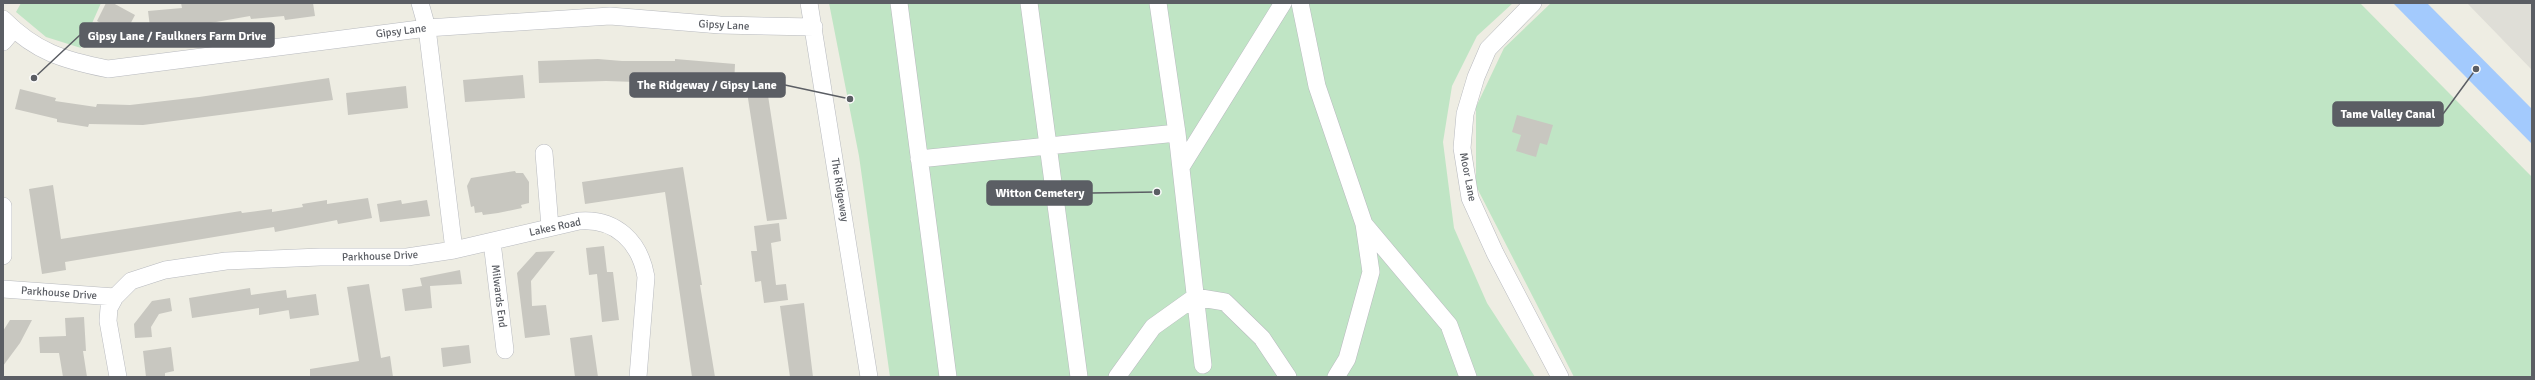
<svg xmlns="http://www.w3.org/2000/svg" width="2535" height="380" font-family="Signika,sans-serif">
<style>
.industrial{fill:#dfded7}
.green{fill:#c0e5c5}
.water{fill:#a3cafd}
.building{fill:#c8c7c0}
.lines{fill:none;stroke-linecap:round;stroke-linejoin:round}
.minor-casing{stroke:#b8babf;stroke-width:18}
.minor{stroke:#fff;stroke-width:17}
.labels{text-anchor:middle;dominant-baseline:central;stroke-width:4;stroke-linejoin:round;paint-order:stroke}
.street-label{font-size:11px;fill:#5b5e64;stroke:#fff}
.leader{fill:none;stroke:#5b5e64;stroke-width:1.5}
.callout-dot{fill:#5b5e64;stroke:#fff;stroke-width:1.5}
.callout{fill:#5b5e64;stroke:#5b5e64;stroke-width:1.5}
.callout-label{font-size:12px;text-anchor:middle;font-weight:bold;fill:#fff}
</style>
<rect width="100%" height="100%" fill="#eeede3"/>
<path class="industrial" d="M 2467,3 L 2532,3 L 2532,70 Z"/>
<path class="green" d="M 21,3 L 101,3 L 81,48 L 46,37 L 16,12 Z
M 829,3 L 1513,3 L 1477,36 L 1452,86 L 1443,142 L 1454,228 L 1487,303 L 1535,377 L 890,377 L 859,156 Z
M 1551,3 L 2360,3 L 2532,177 L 2532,377 L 1574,377 L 1476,186 L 1476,107 L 1504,48 Z"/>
<path class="water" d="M 2393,3 L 2427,3 L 2532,109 L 2532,144 Z"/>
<path class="building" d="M 106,3 L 113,3 L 135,15 L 124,36 L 97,21 Z
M 181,3 L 313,3 L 315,16 L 285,20 L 284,16 L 251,19 L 250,16 L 182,28 L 182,31 L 151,35 L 148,11 L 182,8 Z
M 598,59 L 622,61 L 675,61 L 675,59 L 735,64 L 734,86 L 666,80 L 666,83 L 606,81 L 539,83 L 538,61 Z
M 523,75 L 525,98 L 465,102 L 463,80 Z
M 329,78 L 333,100 L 143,125 L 89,124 L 88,127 L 57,122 L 57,119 L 15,109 L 20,89 L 56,98 L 55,101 L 96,107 L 97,104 L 130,105 L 199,97 Z
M 406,86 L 408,108 L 348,115 L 346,93 Z
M 767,89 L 787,219 L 767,221 L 747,92 Z
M 1517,115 L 1553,125 L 1547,145 L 1540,143 L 1536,157 L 1516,151 L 1521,135 L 1512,132 Z
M 683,167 L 702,285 L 700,285 L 715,377 L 692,377 L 665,192 L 585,204 L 582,182 Z
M 515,171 L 516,173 L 523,173 L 529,182 L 529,203 L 521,205 L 522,208 L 498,213 L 483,215 L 482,212 L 475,213 L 474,206 L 471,207 L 467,186 L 471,178 Z
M 53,185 L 61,239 L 241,211 L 242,213 L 272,209 L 272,212 L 303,207 L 302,204 L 327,200 L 327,204 L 368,198 L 372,218 L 338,224 L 337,220 L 275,232 L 274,227 L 65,262 L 66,270 L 42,274 L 29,189 Z
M 401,200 L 402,204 L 427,200 L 430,216 L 380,222 L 377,204 Z
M 779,223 L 781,241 L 771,243 L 776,285 L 786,284 L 788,300 L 764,303 L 761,281 L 755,282 L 751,251 L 757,251 L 754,226 Z
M 604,246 L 607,272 L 613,272 L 619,320 L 602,322 L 597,274 L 589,275 L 586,248 Z
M 555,251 L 531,281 L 532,306 L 546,305 L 550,335 L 525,338 L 517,273 L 536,252 Z
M 460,270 L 462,284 L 430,286 L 432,308 L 405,311 L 402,289 L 422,286 L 420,278 Z
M 369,284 L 381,358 L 390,356 L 393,377 L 310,377 L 310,369 L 359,361 L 347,287 Z
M 250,288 L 251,295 L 286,290 L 289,310 L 259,315 L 259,308 L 192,318 L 189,298 Z
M 316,294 L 319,315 L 290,319 L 287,298 Z
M 170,298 L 172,311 L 159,314 L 151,327 L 152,337 L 135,338 L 134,324 L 152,301 Z
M 804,303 L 813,377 L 790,377 L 780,306 Z
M 84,317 L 86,351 L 83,351 L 87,377 L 63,377 L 59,353 L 40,353 L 39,337 L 66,336 L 65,318 Z
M 10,320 L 32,320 L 20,343 L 3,366 L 3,331 Z
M 592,335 L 598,377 L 575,377 L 570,338 Z
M 469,345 L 471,363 L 443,367 L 441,348 Z
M 171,347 L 174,371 L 165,373 L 165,377 L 146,377 L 143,351 Z"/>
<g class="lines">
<defs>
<path id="minor" d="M 809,3 L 869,377
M 899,3 L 948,377
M 1029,3 L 1079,377
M 1158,3 L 1177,133 L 1203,365
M 1300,3 L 1317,86 L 1364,224 L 1449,325 L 1468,377
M 1533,3 L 1488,49 L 1476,77 L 1465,114 L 1462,148 L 1470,198 L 1495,253 L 1560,377
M 3,19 C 36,52 63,60 108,69 L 427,28 L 610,16 L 720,25 L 814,27
M 3,42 L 14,29
M 544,153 L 550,227
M 919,159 L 1177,133
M 1181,167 L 1283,3
M 3,206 L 3,256
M 492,242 L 505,350
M 454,250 L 579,221 C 616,218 640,242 646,277 L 638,377
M 3,289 L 115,297
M 118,377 L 108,321 L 109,308 L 115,297 L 131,281 L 165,270 L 226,261 L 320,257 L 407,257 L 454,250 L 427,28 L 420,3
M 1117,377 L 1153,327 L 1195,297 L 1225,302 L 1262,338 L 1288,377
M 1336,377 L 1347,359 L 1371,272 L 1364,224"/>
</defs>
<use href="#minor" class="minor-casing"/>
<use href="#minor" class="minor"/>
</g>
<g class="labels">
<g class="street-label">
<text transform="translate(724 25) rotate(3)">Gipsy Lane</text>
<text transform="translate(401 31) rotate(-7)">Gipsy Lane</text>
<text transform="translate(1468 177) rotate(79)">Moor Lane</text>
<text transform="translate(840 190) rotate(81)">The Ridgeway</text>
<text transform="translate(555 227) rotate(-12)">Lakes Road</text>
<text transform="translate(380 256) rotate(-2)">Parkhouse Drive</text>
<text transform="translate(59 293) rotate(4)">Parkhouse Drive</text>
<text transform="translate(499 296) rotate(83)">Milwards End</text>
</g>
</g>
<path class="leader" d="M34 78L80 35M850 99L785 85M2476 69L2443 114M1157 192L1092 193"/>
<g class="callout-dot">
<circle cx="34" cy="78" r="4"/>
<circle cx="850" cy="99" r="4"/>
<circle cx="2476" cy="69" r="4"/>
<circle cx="1157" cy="192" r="4"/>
</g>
<g class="callout">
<rect x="80" y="23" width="194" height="24" rx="4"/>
<rect x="630" y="73" width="155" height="24" rx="4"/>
<rect x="2333" y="102" width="110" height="24" rx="4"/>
<rect x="987" y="181" width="105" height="24" rx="4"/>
</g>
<g class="callout-label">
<text x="177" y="40">Gipsy Lane / Faulkners Farm Drive</text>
<text x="707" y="89">The Ridgeway / Gipsy Lane</text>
<text x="2388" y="118">Tame Valley Canal</text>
<text x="1040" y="197">Witton Cemetery</text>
</g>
<rect width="2535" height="380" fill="none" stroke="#5b5e64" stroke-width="8"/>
</svg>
